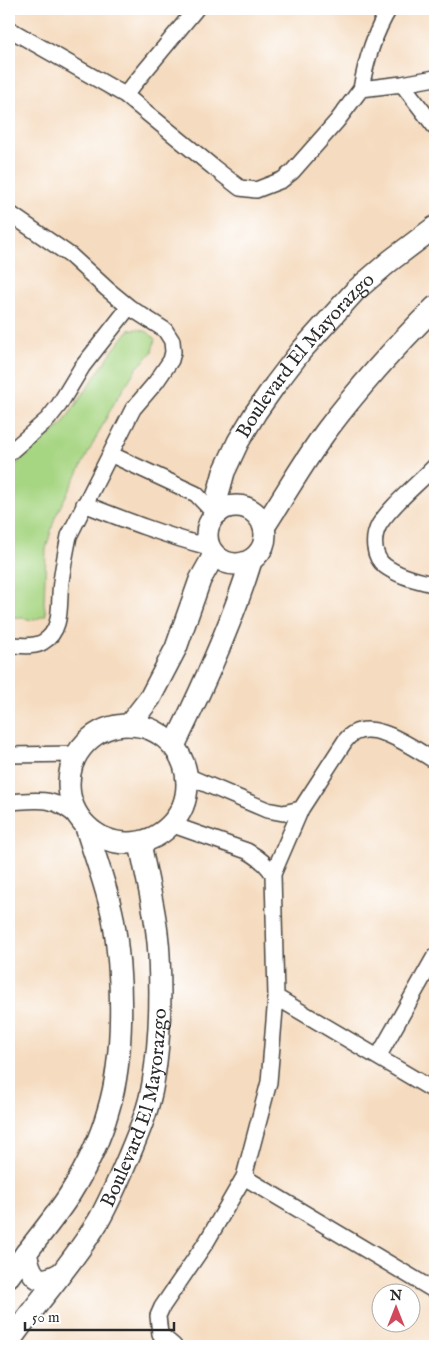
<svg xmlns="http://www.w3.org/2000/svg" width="444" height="1355" font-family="'IM FELL English',serif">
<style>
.green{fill:#a7d683;stroke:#698057}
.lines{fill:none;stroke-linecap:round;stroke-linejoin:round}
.street-casing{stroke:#494541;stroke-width:18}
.secondary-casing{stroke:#494541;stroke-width:24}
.street{stroke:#fff;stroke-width:15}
.secondary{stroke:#fff;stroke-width:21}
.labels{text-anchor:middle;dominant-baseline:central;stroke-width:4;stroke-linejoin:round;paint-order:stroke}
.street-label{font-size:20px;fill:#2b2b2b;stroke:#fff}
</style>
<rect width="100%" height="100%" fill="#fff"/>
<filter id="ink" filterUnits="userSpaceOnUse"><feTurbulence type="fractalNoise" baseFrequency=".02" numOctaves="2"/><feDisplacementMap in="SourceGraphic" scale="10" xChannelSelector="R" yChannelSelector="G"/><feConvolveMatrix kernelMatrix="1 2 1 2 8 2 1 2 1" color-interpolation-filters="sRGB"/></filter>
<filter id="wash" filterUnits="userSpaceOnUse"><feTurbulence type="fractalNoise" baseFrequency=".0096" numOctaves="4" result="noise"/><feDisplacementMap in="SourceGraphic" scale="20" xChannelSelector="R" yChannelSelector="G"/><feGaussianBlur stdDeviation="1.12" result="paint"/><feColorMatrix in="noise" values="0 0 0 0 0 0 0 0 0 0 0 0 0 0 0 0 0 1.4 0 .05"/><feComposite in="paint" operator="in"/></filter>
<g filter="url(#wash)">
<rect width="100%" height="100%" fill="#f5dbbf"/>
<path class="green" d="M 138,329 L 148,332 L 155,339 L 152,352 L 136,369 L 113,405 L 55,517 L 46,549 L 44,603 L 46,615 L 34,620 L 9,616 L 9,470 L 62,425 L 113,350 L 129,330 Z"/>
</g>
<g filter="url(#ink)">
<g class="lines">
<defs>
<path id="street" d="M 9,29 L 125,95 L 213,167 L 240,188 L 256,190 L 282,180 L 292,172 L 337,121 L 361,89 L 402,84 L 435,78
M 402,84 L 435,127
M 361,89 C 366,60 374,34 389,9
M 125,95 L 196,9
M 9,213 L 71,256 L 107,289 L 129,307 L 165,330 L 172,341 L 173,352 L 171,360 L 156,382 L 133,409 L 69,536 C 66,551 63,566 61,582 C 58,602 64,630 43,642 C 34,648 19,645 9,645
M 9,453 L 48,419 L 59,405 L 82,367 L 129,307
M 110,454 L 196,494 L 215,514
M 435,466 C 418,484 392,504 379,525 C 372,538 373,557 385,566 C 400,577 418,580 435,585
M 84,504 C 125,520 166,536 209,547
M 9,755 L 77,754
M 187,776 L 267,810 L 283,813 L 301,809
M 9,802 C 41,800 53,796 78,818
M 173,825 L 247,851 C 258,857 266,863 273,874 L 276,997 L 269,1082 L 244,1177 L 207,1241 L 162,1307 L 158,1316 L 160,1334 L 174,1346
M 273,874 L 301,809 L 345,741 C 366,712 413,748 435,761
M 276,997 L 435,1091
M 378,1057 L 435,956
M 244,1177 L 435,1291"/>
<g id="secondary">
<circle cx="236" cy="535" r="29"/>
<path id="s1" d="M 219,512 L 218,494 L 224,472 L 238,442 L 256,412 L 275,385 L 301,351 L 355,291 L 390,261 L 435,227"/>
<path d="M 264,527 C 285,495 304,461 327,430 C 360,386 396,346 435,307"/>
<circle cx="128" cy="784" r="59"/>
<path d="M 129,725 L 150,698 L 176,648 L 200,580 L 214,555"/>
<path d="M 174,746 C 203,687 232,624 251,561"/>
<path d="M 26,1253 C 31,1276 37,1287 61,1273"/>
<path d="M 9,1276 C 28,1249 53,1221 70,1194 C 86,1168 100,1140 108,1111 C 125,1056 123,975 113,918 C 107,888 95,857 86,827"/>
<path id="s2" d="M 9,1342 C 38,1301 73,1263 99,1220 C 110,1200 119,1179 128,1158 C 138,1134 149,1109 153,1083 C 160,1042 161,997 159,955 C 157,917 147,880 140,843"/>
</g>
</defs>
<use href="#street" class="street-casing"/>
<use href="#secondary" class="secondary-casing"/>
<use href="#street" class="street"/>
<use href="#secondary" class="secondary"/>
</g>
</g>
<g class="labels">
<g class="street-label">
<text stroke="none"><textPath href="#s1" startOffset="184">Boulevard El Mayorazgo</textPath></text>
<text stroke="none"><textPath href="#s2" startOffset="271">Boulevard El Mayorazgo</textPath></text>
</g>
</g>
<rect width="444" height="1355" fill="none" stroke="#fff" stroke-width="30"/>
<g transform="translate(396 1308)"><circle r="24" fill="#ffffff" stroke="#aaaaaa"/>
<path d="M0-4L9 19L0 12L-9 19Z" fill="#d1495b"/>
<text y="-8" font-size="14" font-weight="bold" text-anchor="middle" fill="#2b2b2b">N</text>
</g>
<path d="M25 1322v8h149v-8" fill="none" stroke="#2b2b2b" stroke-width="2.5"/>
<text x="32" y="1322" font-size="15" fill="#2b2b2b" stroke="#ffffff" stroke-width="4" paint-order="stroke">50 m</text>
</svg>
